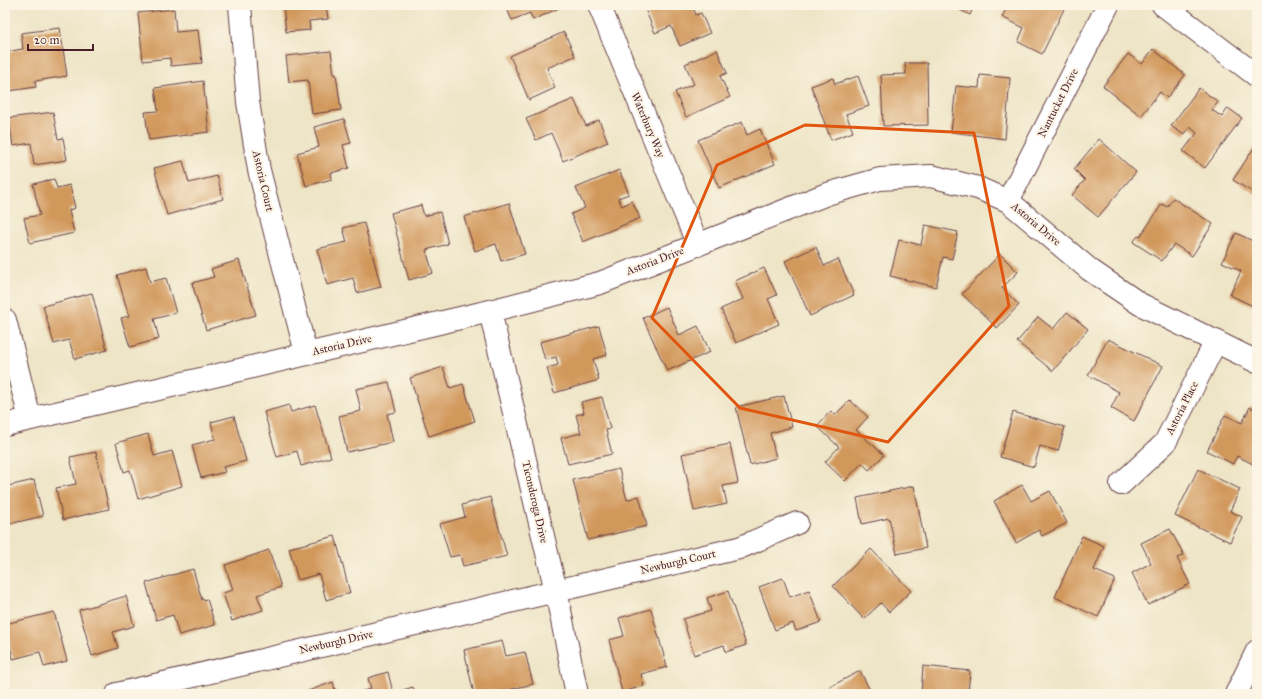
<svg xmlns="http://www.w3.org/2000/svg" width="1262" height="699" font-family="'IM FELL Great Primer',serif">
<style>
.building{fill:#d1985b}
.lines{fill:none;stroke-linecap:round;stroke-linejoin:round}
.street-casing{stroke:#633d42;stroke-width:24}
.secondary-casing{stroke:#633d42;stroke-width:24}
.street{stroke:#fff;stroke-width:22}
.secondary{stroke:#fff;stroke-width:22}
.marked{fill:none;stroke:#e0560e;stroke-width:3;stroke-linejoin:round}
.labels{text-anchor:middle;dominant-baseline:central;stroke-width:4;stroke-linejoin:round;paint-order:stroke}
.street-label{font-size:11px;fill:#4a1f2b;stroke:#fcf5e5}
</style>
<rect width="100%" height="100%" fill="#fcf5e5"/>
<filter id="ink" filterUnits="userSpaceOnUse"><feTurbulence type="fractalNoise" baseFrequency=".025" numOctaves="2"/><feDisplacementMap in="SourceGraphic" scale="8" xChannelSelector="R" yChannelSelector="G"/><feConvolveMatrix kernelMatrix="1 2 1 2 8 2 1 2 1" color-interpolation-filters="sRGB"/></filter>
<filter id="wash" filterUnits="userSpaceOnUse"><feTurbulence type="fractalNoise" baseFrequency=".012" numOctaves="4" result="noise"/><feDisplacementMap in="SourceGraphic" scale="16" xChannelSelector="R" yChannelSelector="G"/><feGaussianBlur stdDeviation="0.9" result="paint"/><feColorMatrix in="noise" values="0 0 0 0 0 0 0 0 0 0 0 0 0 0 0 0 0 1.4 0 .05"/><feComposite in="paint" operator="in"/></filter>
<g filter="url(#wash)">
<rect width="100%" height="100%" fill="#eee5c7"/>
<g id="blocks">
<path class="building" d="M 283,5 L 326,5 L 328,19 L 309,21 L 310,30 L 286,32 Z
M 505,5 L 557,5 L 559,8 L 533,20 L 530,13 L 512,20 Z
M 653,5 L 692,5 L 696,15 L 701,13 L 710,33 L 680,46 L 671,26 L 655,33 L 645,9 Z
M 950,5 L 974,5 L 970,15 Z
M 1008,5 L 1066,5 L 1042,54 L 1018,42 L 1024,28 L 1002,17 Z
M 174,9 L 176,32 L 198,30 L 202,63 L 171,66 L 170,58 L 143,61 L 138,13 Z
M 60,28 L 67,76 L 35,81 L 36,87 L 9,91 L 5,69 L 5,52 L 23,49 L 21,33 Z
M 564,32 L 575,56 L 547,68 L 555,88 L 529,100 L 510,56 Z
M 1153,49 L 1185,75 L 1167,98 L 1160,92 L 1141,116 L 1103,86 L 1128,54 L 1142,64 Z
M 717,50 L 727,73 L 720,76 L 730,97 L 686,117 L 675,92 L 694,84 L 685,64 Z
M 331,51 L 334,75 L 336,74 L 341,110 L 312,114 L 308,80 L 289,82 L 286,56 Z
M 905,63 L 927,63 L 928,125 L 883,126 L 881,75 L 906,74 Z
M 980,75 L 1010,78 L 1005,139 L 951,132 L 956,86 L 979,88 Z
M 858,76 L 869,106 L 846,114 L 853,132 L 831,140 L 811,86 L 833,78 L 835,84 Z
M 203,81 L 209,132 L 149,140 L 145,112 L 158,111 L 155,88 Z
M 1199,88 L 1218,102 L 1212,110 L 1222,117 L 1228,108 L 1242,118 L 1205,168 L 1183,151 L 1197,133 L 1190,127 L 1184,135 L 1171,126 Z
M 574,99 L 586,126 L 599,120 L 608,142 L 563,161 L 551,133 L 536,140 L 526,119 Z
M 53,112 L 58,139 L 63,138 L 67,160 L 34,165 L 31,143 L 13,146 L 9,118 Z
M 344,119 L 351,143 L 343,145 L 349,168 L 331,173 L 332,179 L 306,186 L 297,153 L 319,147 L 314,127 Z
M 742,122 L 747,135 L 760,129 L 775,164 L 719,188 L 698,140 Z
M 1099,139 L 1136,172 L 1098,217 L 1072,195 L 1085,180 L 1074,169 Z
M 1257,143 L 1257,195 L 1233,180 Z
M 183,161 L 189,183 L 217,176 L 223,199 L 167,215 L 154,168 Z
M 619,170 L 629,194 L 618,198 L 622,206 L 632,201 L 640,218 L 583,242 L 571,214 L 585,208 L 576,188 Z
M 54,179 L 57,188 L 70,185 L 75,208 L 69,210 L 74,233 L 30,243 L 24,218 L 40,215 L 33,184 Z
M 1173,198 L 1213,224 L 1192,256 L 1174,244 L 1162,261 L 1133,242 L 1138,236 L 1140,237 L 1162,204 L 1167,207 Z
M 509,203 L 525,254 L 501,261 L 496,244 L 475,251 L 464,217 Z
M 421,205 L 424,216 L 440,212 L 448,244 L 426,250 L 433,273 L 409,280 L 391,213 Z
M 364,223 L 381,287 L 357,293 L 353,278 L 327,285 L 317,249 L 347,242 L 343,228 Z
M 925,225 L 958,232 L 952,259 L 943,257 L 936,287 L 890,276 L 899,240 L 921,245 Z
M 1236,233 L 1257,243 L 1257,298 L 1253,306 L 1230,295 L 1241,271 L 1222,262 Z
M 816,247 L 824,266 L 838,259 L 854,295 L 810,316 L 785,261 Z
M 1000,254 L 1018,272 L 1002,288 L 1019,305 L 997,328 L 962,294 Z
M 239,260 L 256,315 L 206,330 L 192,283 L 214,277 L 211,269 Z
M 146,267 L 150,282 L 166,278 L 176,313 L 154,319 L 159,339 L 130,347 L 121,318 L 129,316 L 117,275 Z
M 764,268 L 777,295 L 768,299 L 779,324 L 736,343 L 721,309 L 743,299 L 735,281 Z
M 92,293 L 107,350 L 75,359 L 69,340 L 54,344 L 43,306 Z
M 667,307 L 679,335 L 698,326 L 710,352 L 667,371 L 643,318 Z
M 1067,312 L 1088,329 L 1053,371 L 1017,342 L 1038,317 L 1053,329 Z
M 599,326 L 607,355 L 593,359 L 599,380 L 554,393 L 547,368 L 558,365 L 556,357 L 545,360 L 540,342 Z
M 1108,339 L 1163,366 L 1134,421 L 1111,408 L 1119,392 L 1088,375 Z
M 443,367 L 450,388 L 463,384 L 475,421 L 429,436 L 410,378 Z
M 389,382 L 396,412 L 387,414 L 393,442 L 347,452 L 339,416 L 361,411 L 356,389 Z
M 784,396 L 792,427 L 770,433 L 776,458 L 750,465 L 736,407 Z
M 602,397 L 610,429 L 606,430 L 612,454 L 568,464 L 561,438 L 581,433 L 576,415 L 584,413 L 581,402 Z
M 850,400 L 868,417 L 856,430 L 884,455 L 869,470 L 862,463 L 845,481 L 825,462 L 839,447 L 817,426 L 831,411 L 835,415 Z
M 289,405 L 291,412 L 315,405 L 331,457 L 301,466 L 297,451 L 277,457 L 264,412 Z
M 1250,407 L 1257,411 L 1257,466 L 1237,456 L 1233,464 L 1207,451 L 1225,415 L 1242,423 Z
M 1013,412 L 1065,427 L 1058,451 L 1040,446 L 1034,467 L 1000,457 Z
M 234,416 L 246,461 L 223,467 L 225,472 L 201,478 L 192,445 L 215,439 L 211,422 Z
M 148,434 L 154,456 L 172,451 L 182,486 L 138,499 L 130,470 L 124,472 L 116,443 Z
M 730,444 L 738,483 L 723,486 L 727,504 L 694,511 L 682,454 Z
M 96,452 L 109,509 L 63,520 L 56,488 L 76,484 L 70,457 Z
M 619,469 L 627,500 L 639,496 L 647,526 L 588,540 L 573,480 Z
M 1198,469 L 1240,489 L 1230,511 L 1242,517 L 1230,542 L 1175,516 Z
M 5,476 L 8,486 L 34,480 L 43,516 L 5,525 Z
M 1022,485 L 1031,501 L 1050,491 L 1067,523 L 1042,536 L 1039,530 L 1016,543 L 994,501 Z
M 914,486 L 926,548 L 897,554 L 889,518 L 862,524 L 857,498 Z
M 490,497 L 507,556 L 463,566 L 460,555 L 450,557 L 440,524 L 465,517 L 462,505 Z
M 1170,529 L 1184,555 L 1177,558 L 1190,584 L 1148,605 L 1132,573 L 1151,563 L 1141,543 Z
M 335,536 L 350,593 L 326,600 L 319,574 L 298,580 L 289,548 Z
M 1082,536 L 1104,546 L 1094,570 L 1115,579 L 1098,617 L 1055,597 Z
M 871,549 L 911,591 L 889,612 L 881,603 L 864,619 L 833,586 Z
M 269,550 L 281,587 L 257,595 L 263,610 L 232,621 L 223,593 L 233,590 L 225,565 Z
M 193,569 L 202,600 L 207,599 L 215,625 L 179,635 L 173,615 L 156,620 L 146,583 Z
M 783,578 L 790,597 L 809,590 L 821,622 L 796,631 L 793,623 L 775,630 L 759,587 Z
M 728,591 L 746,645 L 726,652 L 724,645 L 694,655 L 683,619 L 711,611 L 707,598 Z
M 126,596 L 134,626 L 113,632 L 118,648 L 92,656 L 79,610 Z
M 651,609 L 667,667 L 641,674 L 644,686 L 622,692 L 609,640 L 624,636 L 619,618 Z
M 54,612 L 67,661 L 44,667 L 40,652 L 13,659 L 5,624 Z
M 502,641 L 506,656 L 525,652 L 533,684 L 491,694 L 474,694 L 464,650 Z
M 923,666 L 970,671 L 968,694 L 921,694 Z
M 860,671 L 872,694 L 819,694 L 818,693 Z
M 388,672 L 393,693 L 413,687 L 415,694 L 358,694 L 358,692 L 371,689 L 368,678 Z
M 333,682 L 336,694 L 309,694 L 308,691 Z"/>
</g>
</g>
<g filter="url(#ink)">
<use href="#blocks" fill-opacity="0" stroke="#633d42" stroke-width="1"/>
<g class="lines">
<defs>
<path id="street" d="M 240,5 L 248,102 L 259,170 L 306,353
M 599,5 L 698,245
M 1163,5 L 1257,76
M 1008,201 L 1108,5
M 490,311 L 556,591 L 577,694
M 5,320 L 30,419
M 5,425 L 490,311 L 600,283 L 827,194 L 880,179 L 931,176 L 978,188 L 1008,201 L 1090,270 L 1140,304 L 1257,362
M 1121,484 L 1165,443 L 1216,341
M 117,694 L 739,548 L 797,523"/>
<path id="secondary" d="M 1236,694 L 1257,651"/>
</defs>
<use href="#street" class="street-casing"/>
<use href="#secondary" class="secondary-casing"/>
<use href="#street" class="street"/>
<use href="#secondary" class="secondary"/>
</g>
</g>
<path class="marked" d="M 805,125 L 974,133 L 1009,306 L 888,442 L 740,408 L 652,318 L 717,165 Z"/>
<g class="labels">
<g class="street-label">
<text transform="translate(1058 103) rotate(-63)">Nantucket Drive</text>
<text transform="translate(648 125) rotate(67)">Waterbury Way</text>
<text transform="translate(263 181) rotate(77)">Astoria Court</text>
<text transform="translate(1036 224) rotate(40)">Astoria Drive</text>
<text transform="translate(655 261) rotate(-21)">Astoria Drive</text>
<text transform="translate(342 345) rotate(-13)">Astoria Drive</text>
<text transform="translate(1182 408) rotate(-63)">Astoria Place</text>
<text transform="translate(535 502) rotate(77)">Ticonderoga Drive</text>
<text transform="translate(678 562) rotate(-13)">Newburgh Court</text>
<text transform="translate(336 642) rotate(-13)">Newburgh Drive</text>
</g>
</g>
<rect width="1262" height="699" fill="none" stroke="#fcf5e5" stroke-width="20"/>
<path d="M28 44v6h65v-6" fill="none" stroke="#4a1f2b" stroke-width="2"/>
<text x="34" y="44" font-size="12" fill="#4a1f2b" stroke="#fcf5e5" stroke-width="3" paint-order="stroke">20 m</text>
</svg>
